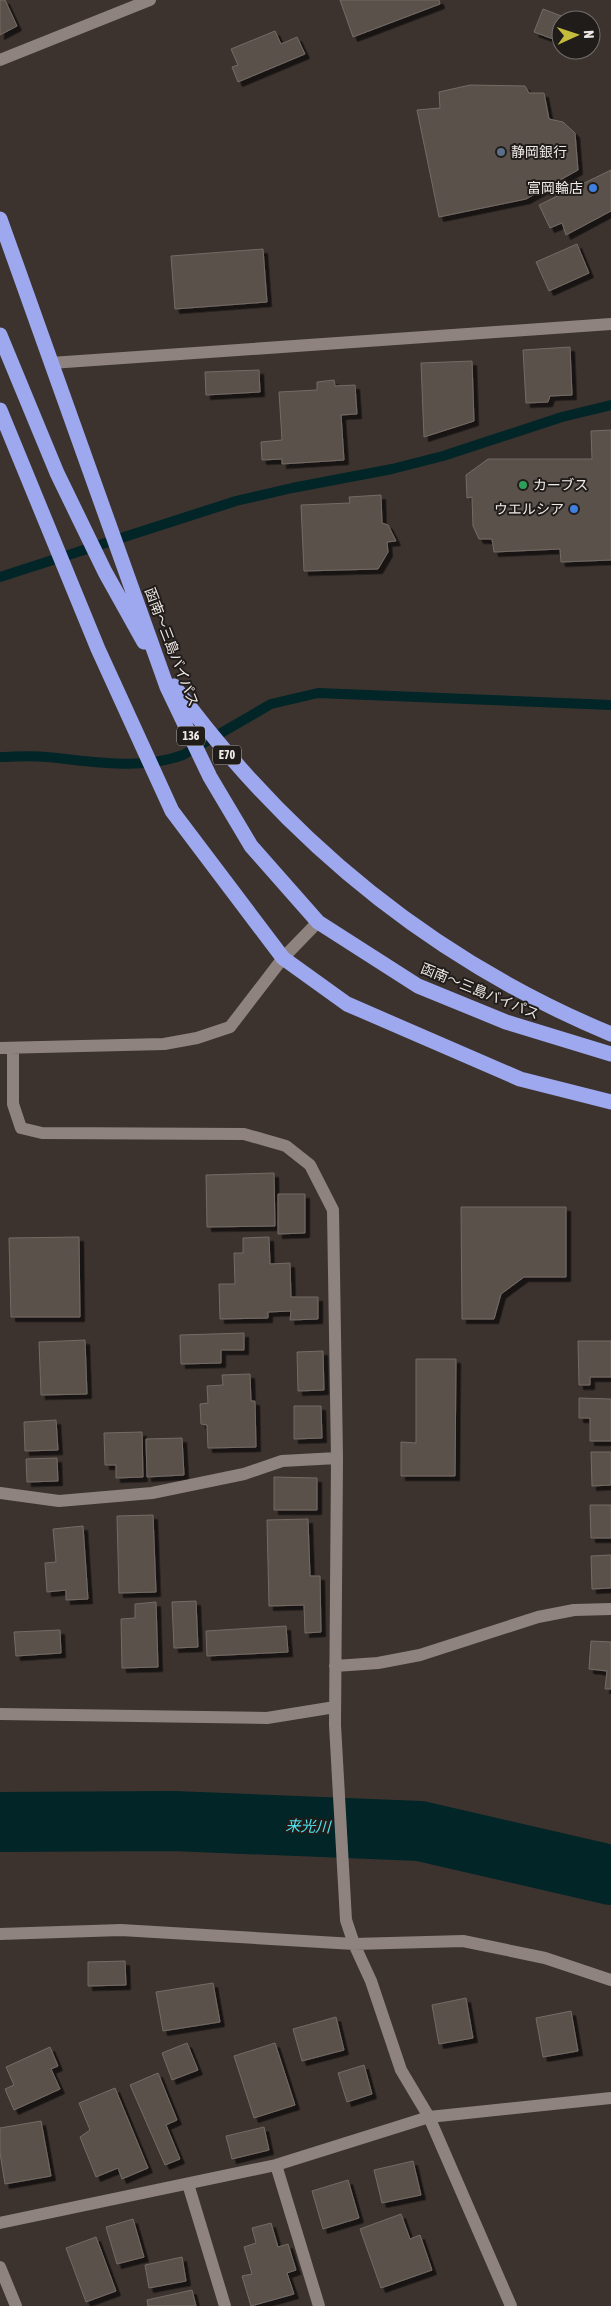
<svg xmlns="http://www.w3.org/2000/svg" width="611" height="2306" font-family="'Asap Condensed','Noto Sans JP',sans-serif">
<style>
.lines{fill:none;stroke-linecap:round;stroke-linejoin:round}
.stream{stroke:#022527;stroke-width:10}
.river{stroke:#022527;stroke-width:60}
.building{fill:#5a514b;stroke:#746b65;filter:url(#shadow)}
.minor{stroke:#8f837f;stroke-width:12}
.highway{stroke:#9da8ee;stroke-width:15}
.service-dot{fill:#5c6f8a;stroke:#201c1a;stroke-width:2}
.shop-dot{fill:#3f7fe0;stroke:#201c1a;stroke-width:2}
.leisure-dot{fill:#2e9e5b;stroke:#201c1a;stroke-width:2}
.labels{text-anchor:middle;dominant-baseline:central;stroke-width:4;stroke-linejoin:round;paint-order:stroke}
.shield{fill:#201c1a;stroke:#b2acaa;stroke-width:1}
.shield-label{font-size:12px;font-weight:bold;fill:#f0eae7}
.poi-label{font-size:14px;fill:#f0eae7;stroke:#201c1a;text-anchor:start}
.street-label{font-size:14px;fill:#f0eae7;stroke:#201c1a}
.water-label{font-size:15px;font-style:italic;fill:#4de7f2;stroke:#201c1a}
</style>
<defs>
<filter id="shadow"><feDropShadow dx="4.5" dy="4.5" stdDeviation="0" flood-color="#0009"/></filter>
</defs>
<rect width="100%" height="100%" fill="#3c332f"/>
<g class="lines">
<path class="stream" d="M 0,577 L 236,501 L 292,488 L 392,469 L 443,456 L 562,417 L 611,405
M 0,757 C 15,757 31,755 46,757 C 92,761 138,771 183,755 L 271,704 L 318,693 L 611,705"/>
<path class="river" d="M 0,1822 L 173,1821 L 420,1831 L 611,1875"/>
</g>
<path class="building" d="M 0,0 L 5,0 L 17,26 L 0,35 Z
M 340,0 L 439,0 L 440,4 L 353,37 Z
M 543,9 L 572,20 L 561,20 L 561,42 L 534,32 Z
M 275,31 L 281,44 L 297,37 L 305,54 L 238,82 L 232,67 L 238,65 L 231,49 Z
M 470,85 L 525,86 L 529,93 L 544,93 L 549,119 L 563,122 L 575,133 L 578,170 L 526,199 L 439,217 L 417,110 L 440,108 L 439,92 Z
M 611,170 L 611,211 L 566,235 L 562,223 L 550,228 L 539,205 Z
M 577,244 L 589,273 L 549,291 L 536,262 Z
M 263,249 L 267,302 L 175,309 L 171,256 Z
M 570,347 L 572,395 L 550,396 L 548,402 L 526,403 L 523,350 Z
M 472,361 L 474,421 L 424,437 L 421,363 Z
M 259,370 L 260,392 L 206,395 L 205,372 Z
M 334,380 L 335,386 L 355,385 L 357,414 L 341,415 L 344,460 L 282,464 L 282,459 L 262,460 L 261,442 L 282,440 L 279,392 L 317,390 L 317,382 Z
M 611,430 L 611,560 L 561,562 L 560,549 L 494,552 L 492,539 L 479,539 L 473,526 L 472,497 L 467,498 L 466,475 L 488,459 L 592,459 L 591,431 Z
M 381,495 L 382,523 L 388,525 L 396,541 L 387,542 L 388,552 L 378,569 L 304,571 L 301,505 L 350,503 L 349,497 Z
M 274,1173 L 275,1226 L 207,1227 L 206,1175 Z
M 278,1194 L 305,1194 L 305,1233 L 278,1234 Z
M 461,1207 L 566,1207 L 566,1277 L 524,1277 L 501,1294 L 494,1319 L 462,1319 Z
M 79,1237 L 80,1317 L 11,1317 L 9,1238 Z
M 269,1237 L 270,1264 L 290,1263 L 291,1297 L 318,1297 L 318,1319 L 290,1320 L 291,1311 L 268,1312 L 268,1318 L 220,1319 L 219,1284 L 235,1284 L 234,1253 L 243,1253 L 243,1238 Z
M 244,1333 L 244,1350 L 221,1350 L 221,1363 L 181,1364 L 180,1335 Z
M 85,1340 L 87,1394 L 41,1395 L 39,1342 Z
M 578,1341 L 611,1341 L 611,1377 L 590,1377 L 590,1385 L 579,1385 Z
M 323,1351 L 324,1390 L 298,1391 L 297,1352 Z
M 416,1359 L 456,1359 L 455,1476 L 401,1476 L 401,1442 L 416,1443 Z
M 250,1374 L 251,1401 L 255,1401 L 256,1447 L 208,1448 L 207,1425 L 201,1424 L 200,1404 L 208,1403 L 207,1386 L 223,1385 L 222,1375 Z
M 579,1398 L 611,1399 L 611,1441 L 590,1441 L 590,1418 L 579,1418 Z
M 294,1406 L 321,1406 L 322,1438 L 294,1439 Z
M 56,1420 L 58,1450 L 25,1451 L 24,1422 Z
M 142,1432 L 143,1477 L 116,1478 L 116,1465 L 105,1465 L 104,1433 Z
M 182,1438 L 184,1475 L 147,1477 L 146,1439 Z
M 591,1452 L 611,1452 L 611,1485 L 592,1486 Z
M 57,1458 L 58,1481 L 27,1482 L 26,1459 Z
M 274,1477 L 317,1478 L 317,1510 L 274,1510 Z
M 590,1505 L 611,1505 L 611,1538 L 591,1538 Z
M 153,1515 L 156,1592 L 119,1593 L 117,1516 Z
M 308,1519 L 310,1576 L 320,1576 L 321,1632 L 305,1633 L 304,1605 L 269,1606 L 267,1520 Z
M 83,1526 L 88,1599 L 66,1600 L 66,1590 L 47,1592 L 45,1563 L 56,1562 L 53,1529 Z
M 611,1555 L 611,1588 L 592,1589 L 591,1556 Z
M 196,1601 L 198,1647 L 174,1648 L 172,1602 Z
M 156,1602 L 158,1667 L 122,1668 L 121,1619 L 135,1618 L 135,1604 Z
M 286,1626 L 288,1652 L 207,1656 L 206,1631 Z
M 60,1630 L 61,1653 L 16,1656 L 14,1632 Z
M 591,1641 L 611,1642 L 611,1689 L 605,1689 L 607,1671 L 589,1669 Z
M 125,1961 L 126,1985 L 88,1986 L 88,1962 Z
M 213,1983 L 220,2022 L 163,2031 L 156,1992 Z
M 466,1998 L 473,2038 L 439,2044 L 432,2005 Z
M 571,2011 L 578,2051 L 543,2057 L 536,2018 Z
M 336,2017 L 344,2050 L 302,2061 L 293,2029 Z
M 187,2043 L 198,2070 L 172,2080 L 162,2053 Z
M 275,2043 L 295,2105 L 254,2118 L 234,2056 Z
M 50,2047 L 58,2066 L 51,2069 L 60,2089 L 14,2110 L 5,2089 L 14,2085 L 6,2067 Z
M 364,2065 L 372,2094 L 347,2102 L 338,2073 Z
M 158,2073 L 177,2120 L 166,2125 L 180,2159 L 165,2165 L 130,2085 Z
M 115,2088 L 148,2168 L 122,2179 L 118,2168 L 96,2177 L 80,2137 L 90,2130 L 79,2103 Z
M 41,2121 L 51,2176 L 5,2184 L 0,2153 L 0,2128 Z
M 264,2127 L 269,2150 L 232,2159 L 226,2136 Z
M 413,2161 L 421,2195 L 382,2203 L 374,2170 Z
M 348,2180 L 359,2218 L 323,2229 L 312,2191 Z
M 401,2214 L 410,2239 L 420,2235 L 432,2270 L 381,2288 L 360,2229 Z
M 133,2219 L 144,2257 L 117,2264 L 106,2227 Z
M 271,2223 L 278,2247 L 288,2244 L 296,2270 L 287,2273 L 294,2294 L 251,2306 L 242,2276 L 252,2274 L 244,2247 L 256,2243 L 252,2228 Z
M 96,2237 L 116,2291 L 86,2302 L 66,2248 Z
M 182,2257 L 186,2281 L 149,2288 L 145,2265 Z
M 192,2290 L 196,2306 L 148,2306 L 147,2300 Z"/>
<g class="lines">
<path class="minor" d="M 0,60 L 150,0
M 51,363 L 611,324
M 0,1048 L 164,1044 L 197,1038 L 230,1027 L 283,958 L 318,922
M 13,1048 L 13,1104 L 21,1128 L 42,1133 L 244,1134 L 286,1146 L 310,1165 L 333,1210 L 337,1458 L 335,1725 L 346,1920 L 354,1944 L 371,1981 L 401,2070 L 429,2117 L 511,2306
M 0,1493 L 59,1501 L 152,1493 L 244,1474 L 282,1461 L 337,1458
M 335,1666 L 378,1663 L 420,1655 L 538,1617 L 574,1610 L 611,1609
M 0,1714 L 267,1718 L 335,1707
M 0,1934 L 121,1930 L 354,1944 L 463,1941 L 545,1958 L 611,1980
M 276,2165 L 319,2306
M 188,2184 L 225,2306
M 0,2223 L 276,2165 L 429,2117 L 611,2098
M 0,2267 L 16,2306"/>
<path class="highway" d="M 0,219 L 167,687 L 210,777 L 251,846 L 318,922 L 418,986 L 506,1022 L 611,1054
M 0,335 L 57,473 L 105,572 L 144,642
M 0,410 L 98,649 L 172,811 L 283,958 L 347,1004 L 520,1079 L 611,1102
M 174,686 C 288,841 433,960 611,1034"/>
</g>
<circle class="service-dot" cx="501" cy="152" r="5"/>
<g class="shop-dot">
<circle cx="593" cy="188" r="5"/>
<circle cx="574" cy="509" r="5"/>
</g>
<circle class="leisure-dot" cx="523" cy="485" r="5"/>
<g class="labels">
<g class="shield">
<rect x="177" y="726.5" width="28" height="19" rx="4"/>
<rect x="213" y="745.5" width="28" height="19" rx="4"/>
</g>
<g class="shield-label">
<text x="191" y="736">136</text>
<text x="227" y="755">E70</text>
</g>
<g class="poi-label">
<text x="511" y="152">静岡銀行</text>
<text x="583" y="188" text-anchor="end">富岡輪店</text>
<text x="533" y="485">カーブス</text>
<text x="564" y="509" text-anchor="end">ウエルシア</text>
</g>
<g class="street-label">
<text transform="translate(172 647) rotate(69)">函南～三島バイパス</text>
<text transform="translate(480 991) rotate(22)">函南～三島バイパス</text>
</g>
<g class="water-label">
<text transform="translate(308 1826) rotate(2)">来光川</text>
</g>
</g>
<g transform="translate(576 35) rotate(87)"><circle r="24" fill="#201c1a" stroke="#736e6c"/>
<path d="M0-4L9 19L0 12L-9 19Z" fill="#c5bc3d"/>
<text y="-8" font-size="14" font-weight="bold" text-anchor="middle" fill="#f0eae7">N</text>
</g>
</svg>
